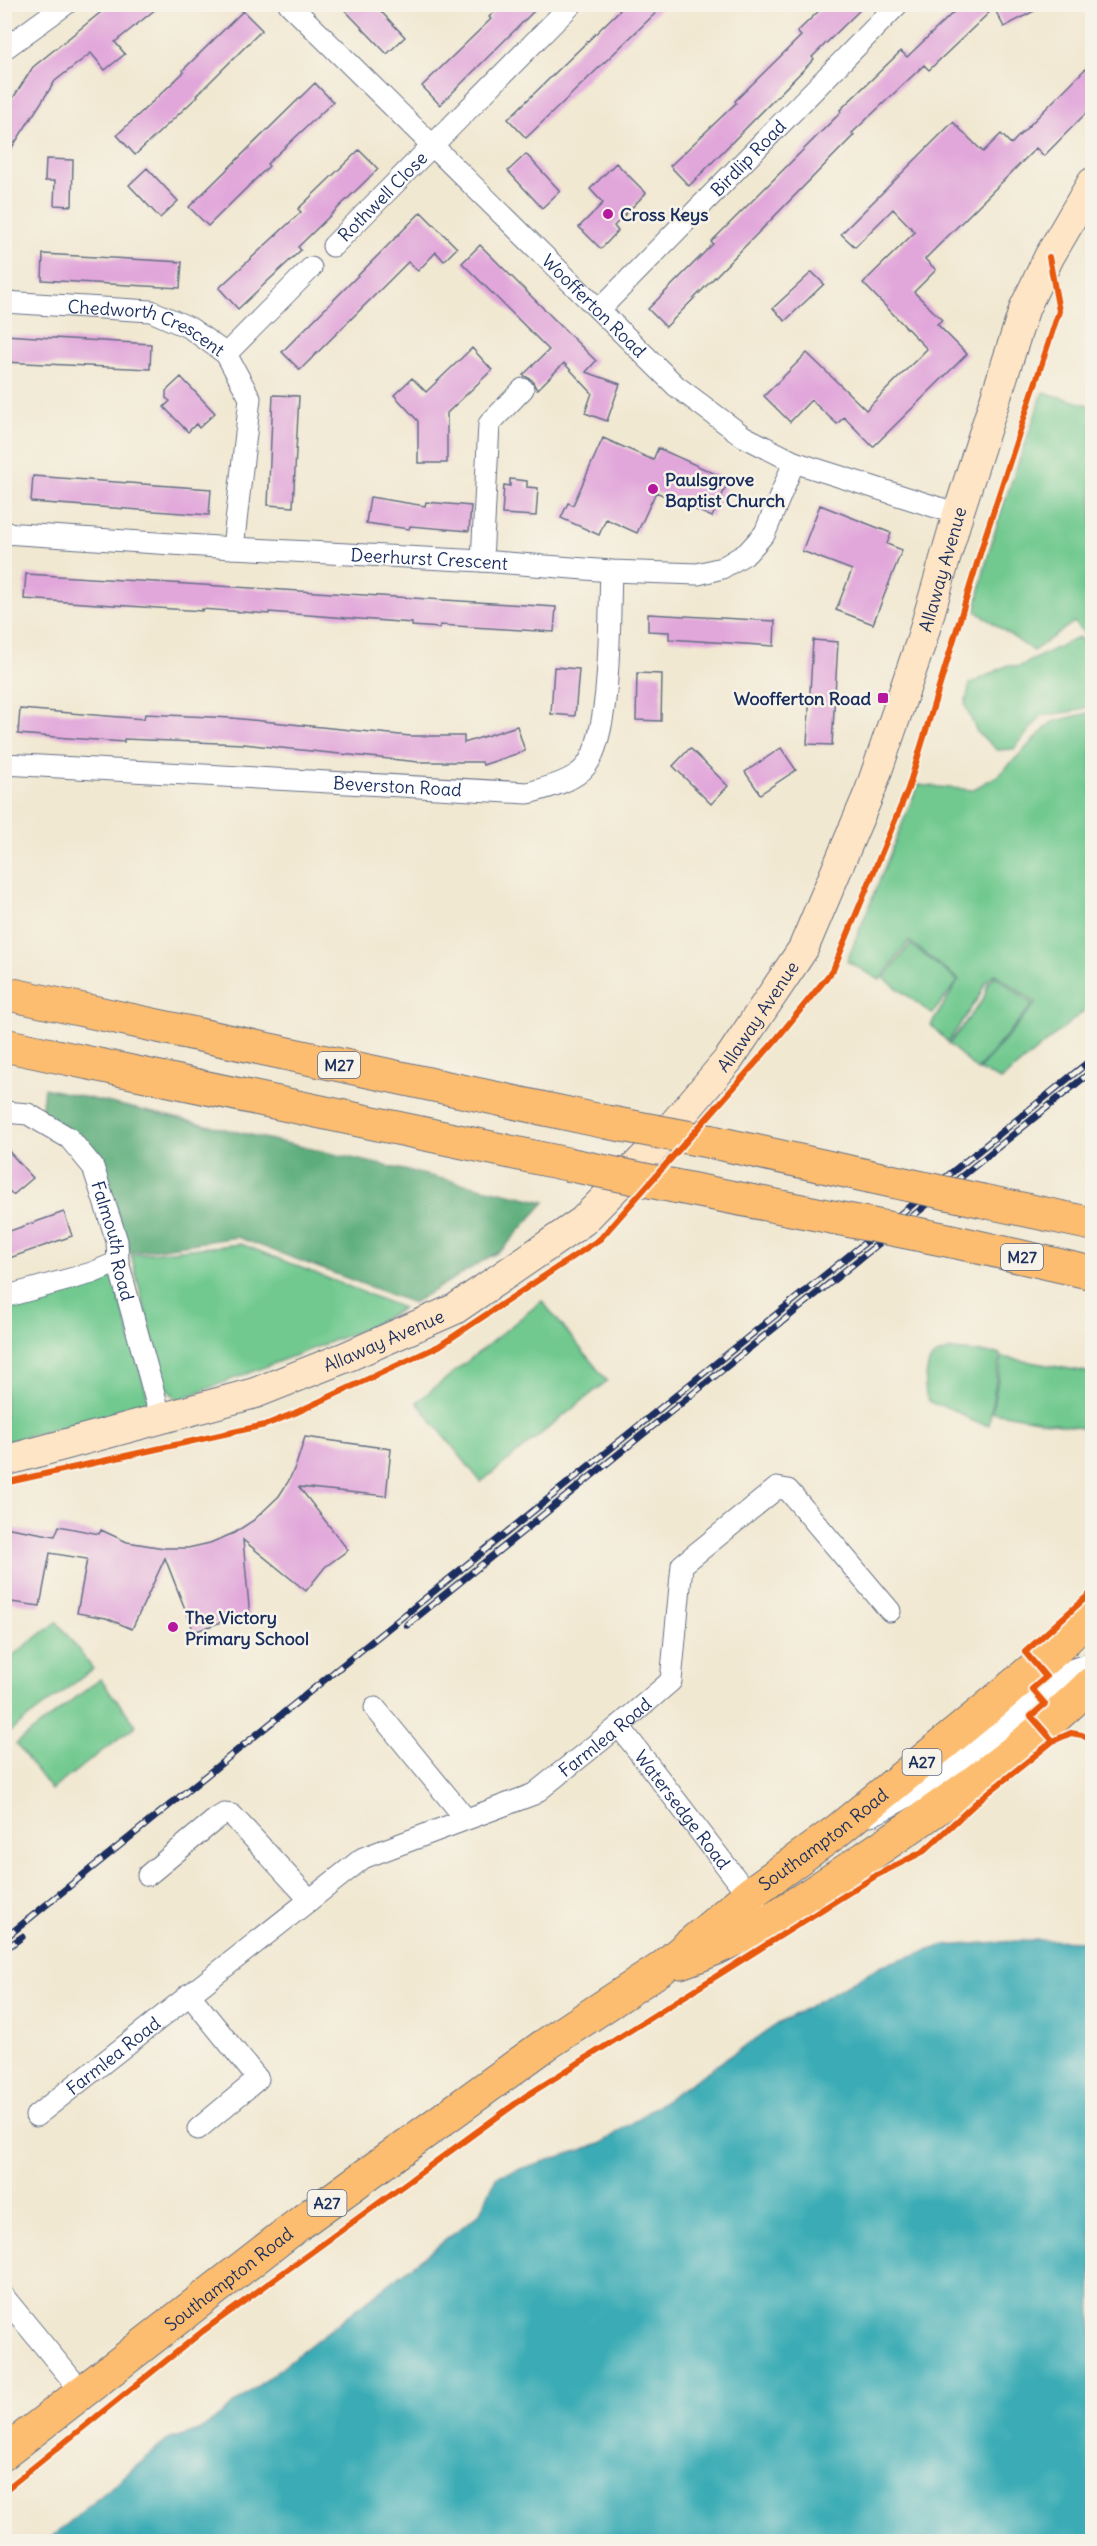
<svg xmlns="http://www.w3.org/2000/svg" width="1097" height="2546" font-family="Delius,sans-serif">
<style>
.green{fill:#71c98f;stroke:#467c76;stroke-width:1.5}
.forest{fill:#5cad7a;stroke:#3c6e6c;stroke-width:1.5}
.water{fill:#3aacb5;stroke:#2a6e8a;stroke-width:1.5}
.building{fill:#e1a6da}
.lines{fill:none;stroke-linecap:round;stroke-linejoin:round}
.street-casing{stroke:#667086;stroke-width:23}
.secondary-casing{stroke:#667086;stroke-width:32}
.primary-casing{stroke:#667086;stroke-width:35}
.highway-casing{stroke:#667086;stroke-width:35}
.street{stroke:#fff;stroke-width:21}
.secondary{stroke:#fee5c5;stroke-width:30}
.primary{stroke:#fcbd6f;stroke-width:33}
.highway{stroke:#fcbd6f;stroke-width:33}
.rail-casing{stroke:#1b2f5e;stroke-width:7}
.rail{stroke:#f7f3e8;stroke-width:4.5;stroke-dasharray:14;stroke-linecap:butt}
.highway-bridge-casing{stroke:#667086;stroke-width:35;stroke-linecap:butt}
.highway-bridge{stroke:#fcbd6f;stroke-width:33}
.cycleway-casing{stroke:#f7f3e8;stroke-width:10}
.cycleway{stroke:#e8590c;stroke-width:6}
.poi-dot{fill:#b5179e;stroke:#f7f3e8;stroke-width:2}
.labels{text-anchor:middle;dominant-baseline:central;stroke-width:5;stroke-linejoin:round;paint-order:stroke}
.shield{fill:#f7f3e8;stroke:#5d6a87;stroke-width:1.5}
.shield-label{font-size:16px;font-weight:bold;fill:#1b2f5e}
.street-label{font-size:18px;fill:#1b2f5e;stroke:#f7f3e8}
.poi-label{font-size:18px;font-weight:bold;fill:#1b2f5e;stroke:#f7f3e8;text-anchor:start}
</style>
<rect width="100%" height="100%" fill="#f7f3e8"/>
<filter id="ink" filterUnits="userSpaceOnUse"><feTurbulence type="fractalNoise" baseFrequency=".0167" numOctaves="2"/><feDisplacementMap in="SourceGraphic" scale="12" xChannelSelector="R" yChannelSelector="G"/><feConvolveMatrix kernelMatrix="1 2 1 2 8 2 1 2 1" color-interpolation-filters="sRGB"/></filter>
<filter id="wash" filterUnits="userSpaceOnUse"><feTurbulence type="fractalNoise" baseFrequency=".008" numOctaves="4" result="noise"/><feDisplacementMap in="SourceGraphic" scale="24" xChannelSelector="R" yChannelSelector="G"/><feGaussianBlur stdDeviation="1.35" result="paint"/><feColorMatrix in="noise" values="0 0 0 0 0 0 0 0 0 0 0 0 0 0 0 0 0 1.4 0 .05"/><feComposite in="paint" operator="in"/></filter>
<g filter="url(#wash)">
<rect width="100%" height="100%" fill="#f1e8d1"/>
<path class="green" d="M 1043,392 L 1092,406 L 1092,643 L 1074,622 L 1033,651 L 976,611 C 987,538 1020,463 1043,392 Z
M 1079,637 L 1092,656 L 1092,700 L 1087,707 L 1070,712 L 1042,715 L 1014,749 L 997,750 L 977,732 L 965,705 L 970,684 L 1008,665 L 1018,667 Z
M 1092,712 L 1092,1004 L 1001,1080 L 979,1070 L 1036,1003 L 995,974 L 986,981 L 980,995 L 948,1042 L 931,1025 L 959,980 L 909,941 L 880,980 L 847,961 L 918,785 L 972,790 L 999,775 L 1052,722 Z
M 910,944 L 958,981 L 932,1014 L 884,978 Z
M 995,976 L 1033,1004 L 977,1070 L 949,1044 L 984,998 L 988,983 Z
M 241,1244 L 403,1308 L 369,1327 L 178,1400 L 165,1387 L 131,1255 Z
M 113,1276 L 150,1405 L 5,1442 L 5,1305 Z
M 542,1301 L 607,1381 L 481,1482 L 417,1402 Z
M 950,1350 L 1000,1354 L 989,1425 C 966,1422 969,1416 951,1409 C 944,1405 935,1406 929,1401 C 922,1395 926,1363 933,1357 C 937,1354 945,1352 950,1350 Z
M 1002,1357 L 1092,1373 L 1092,1399 L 1087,1429 L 992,1412 Z
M 57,1622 L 93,1669 L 8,1733 L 5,1728 L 5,1661 Z
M 100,1679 L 136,1725 L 51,1790 L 16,1744 Z"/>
<path class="forest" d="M 44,1088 L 545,1202 L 503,1249 L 413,1303 L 237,1237 L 130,1253 L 104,1172 L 41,1113 Z"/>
<path class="water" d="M 1031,1940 L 1092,1941 L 1092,2541 L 47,2541 L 168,2440 L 202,2429 L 479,2214 L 497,2176 L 600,2144 L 778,2024 L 882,1965 L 942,1946 Z"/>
<g id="blocks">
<path class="building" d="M 111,4 L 162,4 L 115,42 L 125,54 L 105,70 L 91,53 L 55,81 L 4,160 L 4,112 L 33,67 Z
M 339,4 L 374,4 L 405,37 L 387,54 Z
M 502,4 L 541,4 L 440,105 L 422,86 L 491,19 L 489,17 Z
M 626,4 L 665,4 L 526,138 L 508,119 Z
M 826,4 L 866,4 L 812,57 L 814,59 L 689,186 L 670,166 L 736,103 L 735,101 L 801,36 L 797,32 Z
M 962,4 L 1047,4 L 1004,27 L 994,8 L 929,70 L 924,65 L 852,133 L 854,135 L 666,327 L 648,309 L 713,244 L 711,242 L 841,112 L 840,110 L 901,51 L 907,57 Z
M 243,11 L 262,30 L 197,95 L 198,96 L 135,155 L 117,135 L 184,72 L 183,70 Z
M 1092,62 L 1092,107 L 1044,156 L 1036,148 L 925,259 L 936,270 L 914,292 L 942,320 L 937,324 L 967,354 L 873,447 L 844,417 L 837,424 L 811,400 L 790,422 L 764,396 L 807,353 L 866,410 L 927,349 L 863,283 L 915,232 L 893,209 L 855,247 L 841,234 L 953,122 L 983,152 L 1001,134 L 1011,144 Z
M 315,83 L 333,102 L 267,164 L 269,166 L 208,226 L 189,207 Z
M 359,150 L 378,169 L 298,247 L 301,250 L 238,309 L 219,288 L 301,212 L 298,209 Z
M 526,154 L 560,191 L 542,208 L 508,171 Z
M 46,159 L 73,160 L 72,206 L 54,205 L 55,181 L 45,181 Z
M 616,163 L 646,193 L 614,226 L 618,231 L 601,249 L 579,227 L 603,203 L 590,189 Z
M 147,168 L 178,201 L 160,218 L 129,185 Z
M 421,212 L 457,248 L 444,261 L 436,252 L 418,271 L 408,262 L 300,370 L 282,352 Z
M 480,245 L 596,361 L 586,372 L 620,384 L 607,421 L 585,413 L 592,393 L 564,363 L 537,390 L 532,380 L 523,375 L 549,350 L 462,263 Z
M 43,254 L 182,262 L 180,288 L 42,280 Z
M 812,272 L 824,284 L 785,321 L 773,308 Z
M 4,335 L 151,344 L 150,369 L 4,362 Z
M 472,348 L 492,370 L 447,413 L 447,463 L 418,463 L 418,421 L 394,395 L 412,378 L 426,392 Z
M 181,377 L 215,413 L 199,428 L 196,424 L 188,432 L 164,407 L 170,401 L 166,398 L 166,391 Z
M 273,395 L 299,396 L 293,507 L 268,505 Z
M 603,438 L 653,460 L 658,448 L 729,480 L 712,517 L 656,492 L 637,533 L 606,519 L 599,535 L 561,518 L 568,503 L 573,505 Z
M 33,476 L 211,489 L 209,515 L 31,502 Z
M 510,479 L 527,481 L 527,487 L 538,488 L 536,516 L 502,514 L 504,485 L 510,486 Z
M 370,497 L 425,506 L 426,502 L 471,506 L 469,531 L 410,526 L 409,529 L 366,523 Z
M 820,505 L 891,533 L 887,544 L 902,550 L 873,624 L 836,610 L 852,570 L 802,551 Z
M 26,574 L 556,607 L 554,632 L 440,625 L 440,628 L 412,626 L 412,623 L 269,612 L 269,614 L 202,609 L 202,611 L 24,599 Z
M 648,614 L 775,621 L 774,646 L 669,639 L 669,632 L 648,631 Z
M 813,640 L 838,642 L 832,745 L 807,744 Z
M 554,667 L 579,669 L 575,716 L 551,714 Z
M 637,673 L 662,674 L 661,721 L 636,720 Z
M 20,709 L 144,719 L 145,714 L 232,718 L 410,736 L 464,736 L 464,743 L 517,726 L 525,751 L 483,765 L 482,762 L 419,762 L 243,744 L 124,739 L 124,742 L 68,738 L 18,734 Z
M 690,748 L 728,786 L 711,804 L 673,766 Z
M 781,748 L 796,770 L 760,794 L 745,772 Z
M 4,1146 L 33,1178 L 13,1195 L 4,1185 Z
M 64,1212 L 72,1236 L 4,1260 L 4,1233 Z
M 305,1437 L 391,1449 L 386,1496 L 299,1487 L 348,1550 L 325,1567 L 306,1591 L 243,1540 L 250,1618 L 221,1622 L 194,1632 L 165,1558 L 132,1629 L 106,1618 L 77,1613 L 87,1559 L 50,1553 L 40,1606 L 4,1601 L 4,1527 L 55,1536 L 59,1526 L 99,1534 L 101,1530 L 127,1542 L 164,1548 L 188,1548 L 210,1543 L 234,1533 L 254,1520 L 279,1496 L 288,1482 L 296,1465 Z"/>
</g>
</g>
<g filter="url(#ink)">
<use href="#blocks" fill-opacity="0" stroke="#667086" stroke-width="1.5"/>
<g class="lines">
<defs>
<g id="street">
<path id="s1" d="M 289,4 L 676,386 L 743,436 L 794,462 L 958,514"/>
<path d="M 4,49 L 66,4"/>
<path id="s2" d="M 333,246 L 572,4"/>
<path id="s3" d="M 4,302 L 151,311 L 190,328 L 226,354 L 250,398 L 233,548"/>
<path id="s4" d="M 599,310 L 898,4"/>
<path d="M 226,354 L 311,268"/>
<path id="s5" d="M 4,533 L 233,548 L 482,561 L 611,571 L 698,574 L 722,568 L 747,553 L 765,533 L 794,462"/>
<path d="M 482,561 L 489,424 L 523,389"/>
<path id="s6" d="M 4,764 L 528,793 C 546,788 575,781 586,766 C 612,733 609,616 611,571"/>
<path id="s7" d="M 4,1112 L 28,1114 L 69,1138 L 93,1167 L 117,1241 L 118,1262 L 161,1419"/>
<path d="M 4,1297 L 92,1273 L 118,1262"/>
<path d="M 375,1708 L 465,1818"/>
<path id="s8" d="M 619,1726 L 756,1905"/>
<path d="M 870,1816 C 947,1781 1009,1721 1074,1669 L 1092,1663"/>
<path d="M 148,1875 L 216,1819 L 224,1814 L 232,1815 L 310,1900"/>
<path d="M 189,1994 L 258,2079 L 198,2129"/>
<path id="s9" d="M 36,2116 L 363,1858 L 534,1794 L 619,1726 L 671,1681 L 682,1565 L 777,1488 L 788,1490 L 890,1611"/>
<path d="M 4,2297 L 82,2392"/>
</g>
<g id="secondary">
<path id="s10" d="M 4,1461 L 255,1393 L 346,1357 L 455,1309 L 583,1221 L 651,1151 L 729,1059 L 803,949 L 870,791 L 921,642 L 958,514 L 1025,307 L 1049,257 L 1092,183"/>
</g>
<g id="primary">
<path d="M 680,1962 C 748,1940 803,1899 862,1860 C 942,1806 1023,1751 1092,1683"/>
<path id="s11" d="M 4,2453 L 304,2220 L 545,2045 L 662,1968 L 748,1895 L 837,1831 L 987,1708 L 1056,1649 L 1092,1613"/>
</g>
<path id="highway" d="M 4,993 L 606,1122
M 4,1045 L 567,1164
M 713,1142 L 868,1176
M 674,1186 L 837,1218
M 983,1201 L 1092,1224
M 952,1241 L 1092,1273"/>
</defs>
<use href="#street" class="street-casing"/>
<use href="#secondary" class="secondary-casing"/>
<use href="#primary" class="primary-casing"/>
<use href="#highway" class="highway-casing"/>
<use href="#street" class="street"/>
<use href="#secondary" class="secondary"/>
<use href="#primary" class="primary"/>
<use href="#highway" class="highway"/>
<defs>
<path id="rail" d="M 407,1625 L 1092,1071
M 4,1939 L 1092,1059
M 4,1950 L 22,1937"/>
</defs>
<use href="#rail" class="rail-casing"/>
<use href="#rail" class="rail"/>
<defs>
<path id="highway-bridge" d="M 606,1122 L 713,1142
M 567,1164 L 674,1186
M 868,1176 L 983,1201
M 837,1218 L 952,1241"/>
</defs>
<use href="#highway-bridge" class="highway-bridge-casing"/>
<use href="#highway-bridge" class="highway-bridge"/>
<defs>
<path id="cycleway" d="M 4,1483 L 265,1425 L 295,1413 L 439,1346 L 600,1239 L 774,1042 L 833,970 L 908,789 L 986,534 L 1059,311 L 1049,257
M 1053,1741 L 1031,1716 L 1045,1704 L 1032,1689 L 1046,1677 L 1025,1652 L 1092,1592
M 4,2491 L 203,2331 L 526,2096 L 877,1875 L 924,1851 L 979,1800 L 1053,1741 L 1071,1733 L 1082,1735 L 1092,1741"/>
</defs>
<use href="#cycleway" class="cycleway-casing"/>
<use href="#cycleway" class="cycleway"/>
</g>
</g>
<g class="poi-dot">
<circle cx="608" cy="214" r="6"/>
<circle cx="653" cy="489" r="6"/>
<rect x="877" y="692" width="12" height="12" rx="3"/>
<circle cx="173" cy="1627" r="6"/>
</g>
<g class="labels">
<g class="shield">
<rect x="318" y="1052" width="42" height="26" rx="4.5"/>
<rect x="1001" y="1244" width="42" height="26" rx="4.5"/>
<rect x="902.5" y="1749" width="39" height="26" rx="4.5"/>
<rect x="307.5" y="2190" width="39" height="26" rx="4.5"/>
</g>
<g class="shield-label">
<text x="339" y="1065">M27</text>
<text x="1022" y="1257">M27</text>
<text x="922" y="1762">A27</text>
<text x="327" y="2203">A27</text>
</g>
<g class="street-label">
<text stroke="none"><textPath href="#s4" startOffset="213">Birdlip Road</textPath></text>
<text stroke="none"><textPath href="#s2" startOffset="70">Rothwell Close</textPath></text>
<text stroke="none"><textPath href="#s1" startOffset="429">Woofferton Road</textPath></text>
<text stroke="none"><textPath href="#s3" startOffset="147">Chedworth Crescent</textPath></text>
<text stroke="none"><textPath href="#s5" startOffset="426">Deerhurst Crescent</textPath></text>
<text stroke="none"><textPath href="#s10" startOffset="1388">Allaway Avenue</textPath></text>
<text stroke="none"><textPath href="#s6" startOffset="394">Beverston Road</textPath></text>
<text stroke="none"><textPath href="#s10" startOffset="902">Allaway Avenue</textPath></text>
<text stroke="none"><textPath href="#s7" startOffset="186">Falmouth Road</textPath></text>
<text stroke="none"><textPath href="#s10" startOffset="399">Allaway Avenue</textPath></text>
<text stroke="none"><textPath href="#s9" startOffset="690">Farmlea Road</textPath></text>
<text stroke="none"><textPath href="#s8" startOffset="105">Watersedge Road</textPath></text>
<text stroke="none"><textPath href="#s11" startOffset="1024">Southampton Road</textPath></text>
<text stroke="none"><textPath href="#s9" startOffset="98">Farmlea Road</textPath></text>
<text stroke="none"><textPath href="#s11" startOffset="284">Southampton Road</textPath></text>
</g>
<g class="poi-label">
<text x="620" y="214">Cross Keys</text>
<text x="665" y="479">Paulsgrove<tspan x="665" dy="21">Baptist Church</tspan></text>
<text x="871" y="698" text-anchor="end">Woofferton Road</text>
<text x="185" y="1617">The Victory<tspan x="185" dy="21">Primary School</tspan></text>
</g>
</g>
<rect width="1097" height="2546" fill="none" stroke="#f7f3e8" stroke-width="24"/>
</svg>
